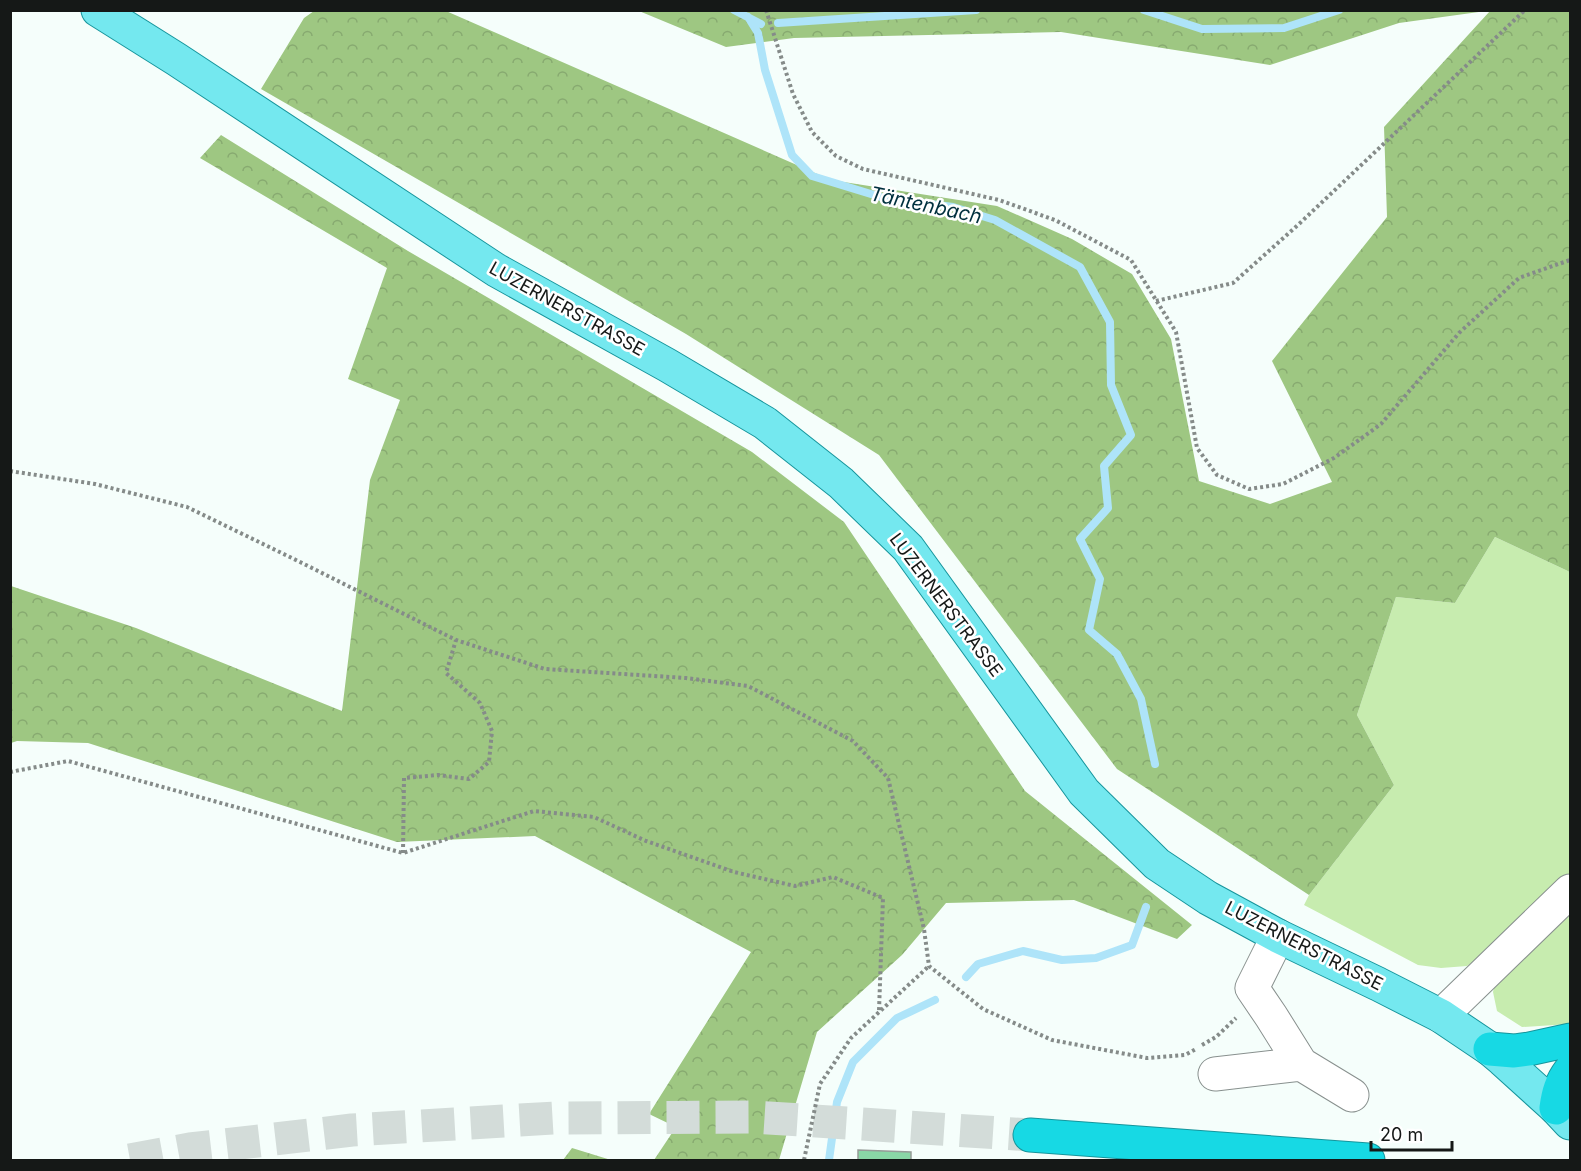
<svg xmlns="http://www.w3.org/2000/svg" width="1581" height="1171" font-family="Inter,sans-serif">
	<defs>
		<pattern id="forest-crowns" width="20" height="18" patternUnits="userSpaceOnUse" patternTransform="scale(1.5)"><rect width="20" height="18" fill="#9ec782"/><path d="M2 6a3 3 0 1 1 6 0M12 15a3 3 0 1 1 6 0" fill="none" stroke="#87aa70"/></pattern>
	</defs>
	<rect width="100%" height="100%" fill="#f5fefb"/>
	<path fill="#c7ecaf" d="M1495 537 1570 572V875L1497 945 1467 966 1441 968 1418 965 1304 905 1309 895 1394 785 1357 715 1396 597 1455 603Z
		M1570 902V1024L1522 1027 1497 1011 1493 992 1496 979Z"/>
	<path fill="url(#forest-crowns)" d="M314 11H446L831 180 997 206 1072 239 1132 274 1171 339 1199 481 1270 504 1332 482 1272 361 1387 217 1384 127 1490 11H1570V572L1495 537 1455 603 1396 597 1357 715 1394 785 1309 895 1117 769 879 455 686 334 261 89 304 18Z
		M639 11H1486L1399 23 1270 65 1061 32 794 38 726 47Z
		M221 135 408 251 752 452 844 522 1025 791 1192 925 1177 939 1074 900 946 903 902 955 817 1032 779 1160H654L676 1127 649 1114 751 952 535 836 397 842 88 743 17 741 11 743V586L136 628 342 711 370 480 400 400 348 379 387 268 200 158Z
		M572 1148 611 1160H563Z"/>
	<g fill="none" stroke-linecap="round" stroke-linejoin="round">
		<path stroke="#aee4f9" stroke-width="8" d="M734 10 761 24
			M1144 10 1202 29 1284 28 1339 10
			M748 17 758 33 765 70 792 155 812 176 884 198 953 207 995 220 1080 267 1110 322 1111 385 1131 435 1104 466 1108 508 1080 539 1100 579 1089 630 1117 654 1141 699 1155 764
			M778 23 976 10
			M966 977 978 964 1023 951 1062 960 1096 958 1132 945 1146 907
			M829 1160 837 1102 853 1062 897 1018 935 1000"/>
	</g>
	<path fill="#89d7a6" stroke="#969c98" stroke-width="1.5" d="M858 1150 911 1152V1160H858Z"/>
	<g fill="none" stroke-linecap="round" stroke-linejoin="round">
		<path stroke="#d3dcd9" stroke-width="33" stroke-dasharray="33 16" stroke-linecap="butt" d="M130 1160 190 1149 352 1130 555 1118 754 1117 1030 1135"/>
		<g stroke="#88908e" stroke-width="35">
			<path id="minor" d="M1278 936 1252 988 1271 1016 1301 1064 1352 1095
				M1441 1016 1570 891
				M1215 1074 1301 1064"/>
		</g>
		<g stroke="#16959c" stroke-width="35">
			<path id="major" d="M98 10 176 59 496 270 667 365 765 423 841 483 908 548 1084 792 1157 864 1208 898 1278 936 1378 984 1441 1016 1490 1049 1503 1060 1556 1108 1570 1123"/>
		</g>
		<g stroke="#16959c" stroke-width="35">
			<path id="highway" d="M1490 1049 1514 1051 1529 1049 1570 1040
				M1556 1108C1558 1093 1561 1083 1570 1071
				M1030 1135 1368 1160"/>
		</g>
		<path stroke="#858b89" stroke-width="4" stroke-dasharray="3 3" stroke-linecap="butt" d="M766 10 793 94 812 132 836 156 863 169 999 200 1055 220 1131 260 1176 332 1197 448 1217 475 1249 489 1283 484 1334 458 1381 424 1459 333 1519 278 1570 260
			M1156 301 1233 283 1299 224 1525 10
			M10 471 95 484 187 507 298 561 456 640 545 669 686 678 748 686 853 741 888 778 924 929 929 966 983 1009 1052 1040 1147 1058 1185 1055 1196 1049
			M10 772 68 761 403 853 534 811 594 817 646 841 734 872 795 886 833 877 883 898 879 1011
			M403 853 404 778 438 775 469 779 489 762 492 731 480 703 446 673 456 640
			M1202 1045 1216 1037 1236 1018
			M804 1160 820 1084 851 1038 929 966"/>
		<use href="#minor" stroke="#fff" stroke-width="33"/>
		<use href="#major" stroke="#74e8ef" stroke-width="33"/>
		<use href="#highway" stroke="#17d9e4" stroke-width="33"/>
	</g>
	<g text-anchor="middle" stroke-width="5" stroke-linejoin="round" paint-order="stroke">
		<g font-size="18" fill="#151817" stroke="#fff">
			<text transform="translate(567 309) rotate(29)" y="6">LUZERNERSTRASSE</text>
			<text transform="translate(946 605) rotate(53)" y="6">LUZERNERSTRASSE</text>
			<text transform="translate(1304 946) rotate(27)" y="6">LUZERNERSTRASSE</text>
		</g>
		<g font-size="20" font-style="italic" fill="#00303e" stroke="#fff">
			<text transform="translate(926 205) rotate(12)" y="7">Täntenbach</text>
		</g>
	</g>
	<rect width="1581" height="1171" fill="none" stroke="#151817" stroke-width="24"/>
	<path d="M1371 1141v9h81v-9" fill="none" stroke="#151817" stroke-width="3"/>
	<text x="1380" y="1141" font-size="18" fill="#151817" stroke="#ffffff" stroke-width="4.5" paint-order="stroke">20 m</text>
</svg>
